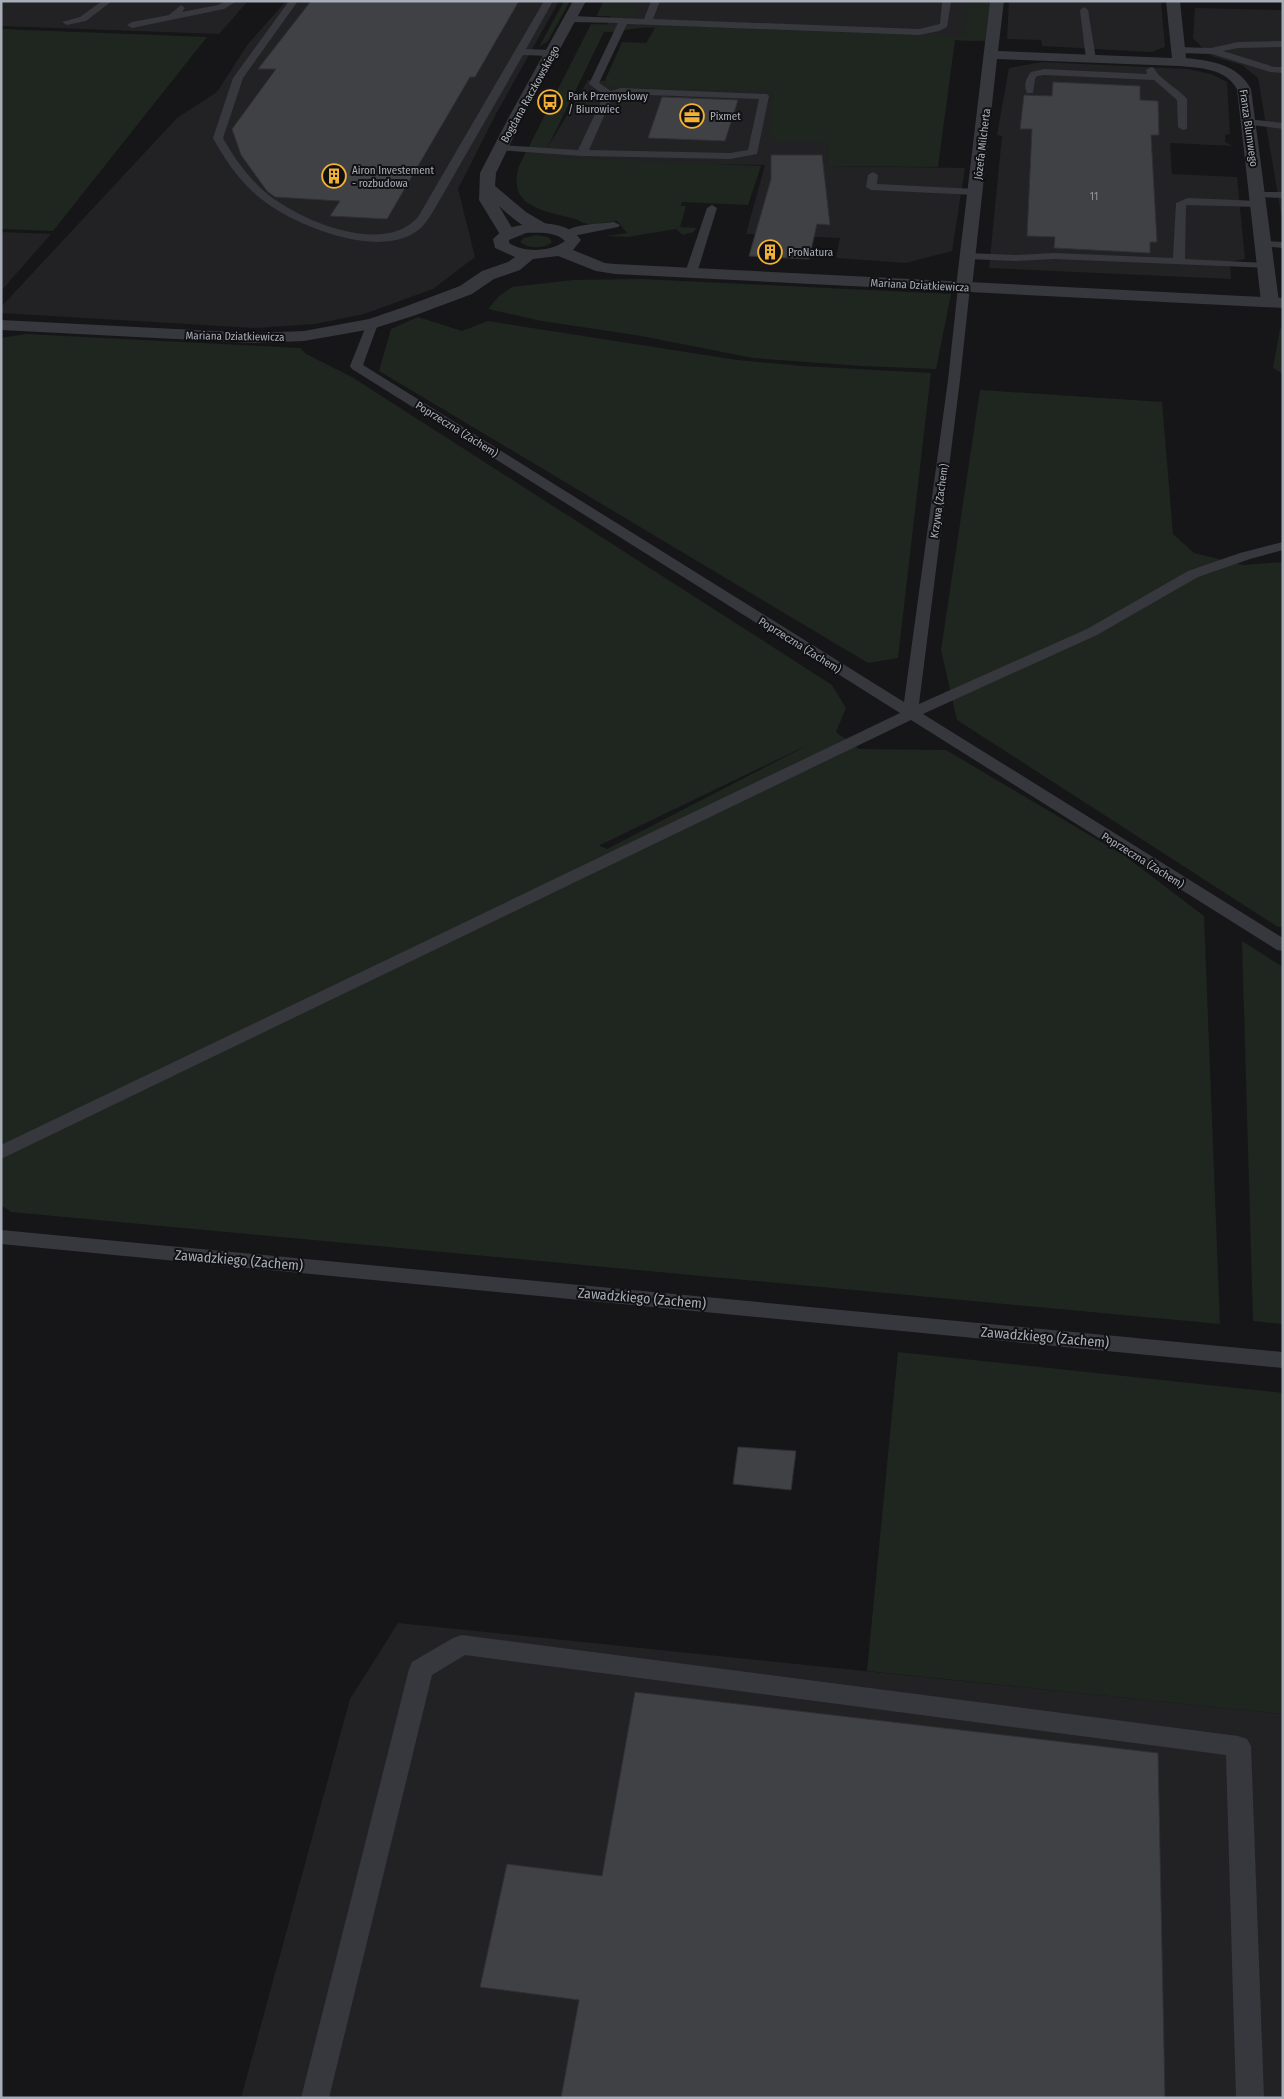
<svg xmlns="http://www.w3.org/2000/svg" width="1284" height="2099" font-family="'Fira Sans Condensed',sans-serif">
	<rect width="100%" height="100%" fill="#161618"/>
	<path fill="#222225" d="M1 1H248L219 34 1 26Z
		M286 1H559L496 114 458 189 475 257 433 289 364 314 315 324 256 328 1 313V307L177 118 217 92 248 44Z
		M619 1H981L976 41 639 27 617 32H603Z
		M1009 1H1161L1165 47 1152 52 1042 46 1041 40 1007 39Z
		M1195 8 1283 10V225L1258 78 1242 65 1211 56 1193 38Z
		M1042 62 1188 69 1211 74 1227 82 1230 134 1225 135V142L1234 146 1170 143 1172 174 1237 177 1245 259 1230 262 1231 279 989 268 1002 136 997 135 1009 68Z
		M588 80 788 90 827 142 828 166 965 168 952 251 906 263 836 258 840 238 746 234 765 165 539 162Z
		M1 232 51 234 1 291Z
		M398 1623 1283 1714V2098H241L350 1699Z"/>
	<path fill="#1e261f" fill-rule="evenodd" d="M564 1H570L548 41 539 47Z
		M603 1H631L630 5H638L634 15 629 17 597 16Z
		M968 1H990L985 41 955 40 938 167 828 166 827 142H769L773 92 612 87 603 85 622 42 646 43 655 28C637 26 621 32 604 32L543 157 761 166 748 205 682 202 681 206H686L680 227 697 228 693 232 683 235 676 229 628 237 606 236 627 233 617 221C608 222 598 224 589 224 584 224 579 220 575 219 546 211 506 208 519 166L591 24 964 36Z
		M1 29 207 37 53 231 1 229Z
		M536 235 548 237 552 242C544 249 529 249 520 242L524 238Z
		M642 279 951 294 936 369 862 366 753 358 641 336 542 321 488 309 498 297 512 287 573 280Z
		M418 317 462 331 488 321 737 360 802 366 931 373 898 658 868 663 379 371 391 329Z
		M1283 327V374L1273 368 1280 329Z
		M26 334 300 348 306 354 352 377 832 685 846 708 836 732 859 749 946 750 1125 856 1204 916 1220 1324 11 1212 1 1205V338ZM810 744 607 849 600 846V845Z
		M980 390 1162 402 1173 534 1194 553 1243 565 1283 562V927H1278L957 720 941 650Z
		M1242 941 1283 967V1324L1253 1321Z
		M898 1352 1283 1393V1714L867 1671Z"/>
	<path fill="#404145" stroke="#303034" d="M311 1H519L475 77H470L387 219 330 216 340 201 275 197 267 191 241 155 232 129 276 69H258Z
		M1053 82 1140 86V100L1158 101 1159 135H1151L1157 242H1150V253L1054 248 1055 237 1027 236 1032 129H1020L1024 95 1052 96Z
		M662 97 738 100 725 141 648 138Z
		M771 155H822L830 225 817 224 809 259 749 256 771 179Z
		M738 1447 796 1451 791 1490 733 1484Z
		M635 1692 1158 1753 1165 2098H561L579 2000 480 1987 507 1864 602 1876Z"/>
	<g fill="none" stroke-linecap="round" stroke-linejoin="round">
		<path fill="#37383d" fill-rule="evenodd" d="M102 1H112L86 21 67 25 62 22 80 17Z
			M226 1H237L224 9 132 28 127 25 132 22 169 15 181 5 185 8 182 12 218 5Z
			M289 1H298L243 78 223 138C234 158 248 177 265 192 298 220 384 257 418 217L544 1H553L526 49 551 50 556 53 551 56 523 55 434 210C429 218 423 228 414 233 374 258 293 225 260 198 240 182 225 160 213 138L233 78Z
			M651 1H660L653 19 919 29 940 24 942 3 941 1 951 2 947 27 939 31 919 35 627 24 599 83 611 91 621 88 767 94 769 96 757 154 730 159 582 156 496 150 495 148 500 145 578 150 604 95 589 84 618 23 571 22 566 19 571 16 644 19ZM621 94 759 99 748 150 730 153 589 150 613 96Z
			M1084 7 1088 10 1096 59 1091 62 1086 59 1080 10Z
			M1283 41V47L1238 48 1223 51 1274 67H1283V73L1270 72 1212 54 1178 53 1173 50 1178 47 1211 48 1238 42Z
			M1151 67 1154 68C1158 78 1179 89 1187 99V129L1183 130 1178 127 1177 100 1154 80 1044 75 1037 76 1035 79 1033 93H1027C1023 85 1026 78 1031 72L1044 69 1147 74 1146 70Z
			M1248 119 1283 123V129L1244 124 1243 122Z
			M873 172 878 175 877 184 976 189 981 192 976 195 871 190 866 187 868 175Z
			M1258 192H1283V198L1254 197 1253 195Z
			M1188 198 1259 201 1264 204 1259 207 1186 205 1185 259 1266 263 1270 264 1272 266 1270 268 1054 259 1015 261 968 259 962 256 968 253 1015 255 1054 253 1173 258 1176 203Z
			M712 205 717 208 697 273 695 275H687L685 273 707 208Z
			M614 222 620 225 618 227 568 237 562 234C574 223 599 224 614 222Z
			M1264 241 1283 242V248L1260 246 1258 244 1260 242Z
			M964 284 970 287 960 380 919 704 1087 629 1188 571 1240 553 1283 542V550L1250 559 1198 577 1097 635 923 714 1283 938V951L1277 950 911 720 1 1159V1145L900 713 352 369 350 366 368 321H376L378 324 363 365 904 702 948 380 958 287Z
			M1 1230 1283 1352V1368L1 1244Z
			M462 1635 1238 1736 1247 1739 1251 1746 1264 2098H1236L1226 1755 465 1655 432 1675 329 2098H301L409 1669 412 1662 453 1638Z"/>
		<path fill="#37383d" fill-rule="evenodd" d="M573 1H586L524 115 496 173 495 186 526 212 548 225 550 228 548 231C531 236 511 217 499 206L515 233 513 236H501L479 200 480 173 510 115Z
			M990 1H1004L998 51 1172 58 1166 1H1180L1186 58C1212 61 1237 64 1251 89L1279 302 1276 306 1270 307 1264 306 1261 302 1237 89C1225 68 1200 68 1179 66L997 59 972 287 970 291H958L956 287Z"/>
		<path fill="#37383d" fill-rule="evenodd" d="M531 223C549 223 570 224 581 240L573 250 605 263 615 264 1283 298V308L615 274 596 271 558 256 533 259 520 270 494 279 472 294 416 315 372 329 304 341 253 343 1 330V320L253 333 304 331 369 319 404 307 460 286 482 271 508 262 515 257 495 248 493 239 504 229ZM526 233C538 233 555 231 565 241 550 252 525 253 509 243V240Z"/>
	</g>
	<defs>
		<g id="bus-ring" transform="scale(1.25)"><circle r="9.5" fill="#111113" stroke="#f2b134" stroke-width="1.5"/><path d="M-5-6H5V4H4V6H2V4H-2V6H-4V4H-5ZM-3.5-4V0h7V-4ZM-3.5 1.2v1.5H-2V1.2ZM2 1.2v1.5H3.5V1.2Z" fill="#f2b134"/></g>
		<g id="office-ring" transform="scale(1.25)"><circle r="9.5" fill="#111113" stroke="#f2b134" stroke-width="1.5"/><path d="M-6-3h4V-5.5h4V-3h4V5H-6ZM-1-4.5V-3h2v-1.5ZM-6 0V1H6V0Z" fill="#f2b134"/></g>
		<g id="building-ring" transform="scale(1.25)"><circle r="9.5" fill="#111113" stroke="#f2b134" stroke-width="1.5"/><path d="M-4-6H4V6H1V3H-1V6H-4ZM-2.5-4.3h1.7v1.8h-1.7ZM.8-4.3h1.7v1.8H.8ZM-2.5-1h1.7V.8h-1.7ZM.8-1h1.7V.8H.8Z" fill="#f2b134"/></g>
	</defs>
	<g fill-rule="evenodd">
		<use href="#bus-ring" x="550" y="102"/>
		<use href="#office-ring" x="692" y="116"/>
		<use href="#building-ring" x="334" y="176"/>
		<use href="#building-ring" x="770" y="252"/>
	</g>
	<g text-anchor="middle" stroke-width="4" stroke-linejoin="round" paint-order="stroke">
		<g font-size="11" fill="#a8adb8" stroke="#111113">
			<text transform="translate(530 94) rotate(-61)" y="4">Bogdana Raczkowskiego</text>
			<text transform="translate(1249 128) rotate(82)" y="4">Franza Blumwego</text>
			<text transform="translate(982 144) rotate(-83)" y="4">Józefa Milcherta</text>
			<text transform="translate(920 285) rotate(3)" y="4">Mariana Dziatkiewicza</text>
			<text transform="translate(235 336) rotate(1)" y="4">Mariana Dziatkiewicza</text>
			<text transform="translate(457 429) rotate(32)" y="4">Poprzeczna (Zachem)</text>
			<text transform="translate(939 501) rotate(-82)" y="4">Krzywa (Zachem)</text>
			<text transform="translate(800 645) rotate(32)" y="4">Poprzeczna (Zachem)</text>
			<text transform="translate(1143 860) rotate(32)" y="4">Poprzeczna (Zachem)</text>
		</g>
		<g font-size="11" fill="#a8adb8" stroke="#111113" text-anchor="start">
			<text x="568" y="100">Park Przemysłowy<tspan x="568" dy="13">/ Biurowiec</tspan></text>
			<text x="710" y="120">Pixmet</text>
			<text x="352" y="174">Airon Investement<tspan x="352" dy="13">- rozbudowa</tspan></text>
			<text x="788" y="256">ProNatura</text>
		</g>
		<g font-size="11" fill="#8e929b">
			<text x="1094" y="200">11</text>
		</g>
		<g font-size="14" fill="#a8adb8" stroke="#111113">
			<text transform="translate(239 1260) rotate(5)" y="5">Zawadzkiego (Zachem)</text>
			<text transform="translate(642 1298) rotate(5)" y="5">Zawadzkiego (Zachem)</text>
			<text transform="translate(1045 1337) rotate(5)" y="5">Zawadzkiego (Zachem)</text>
		</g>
	</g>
	<rect width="1284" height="2099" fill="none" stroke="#a8adb8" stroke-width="5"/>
</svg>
